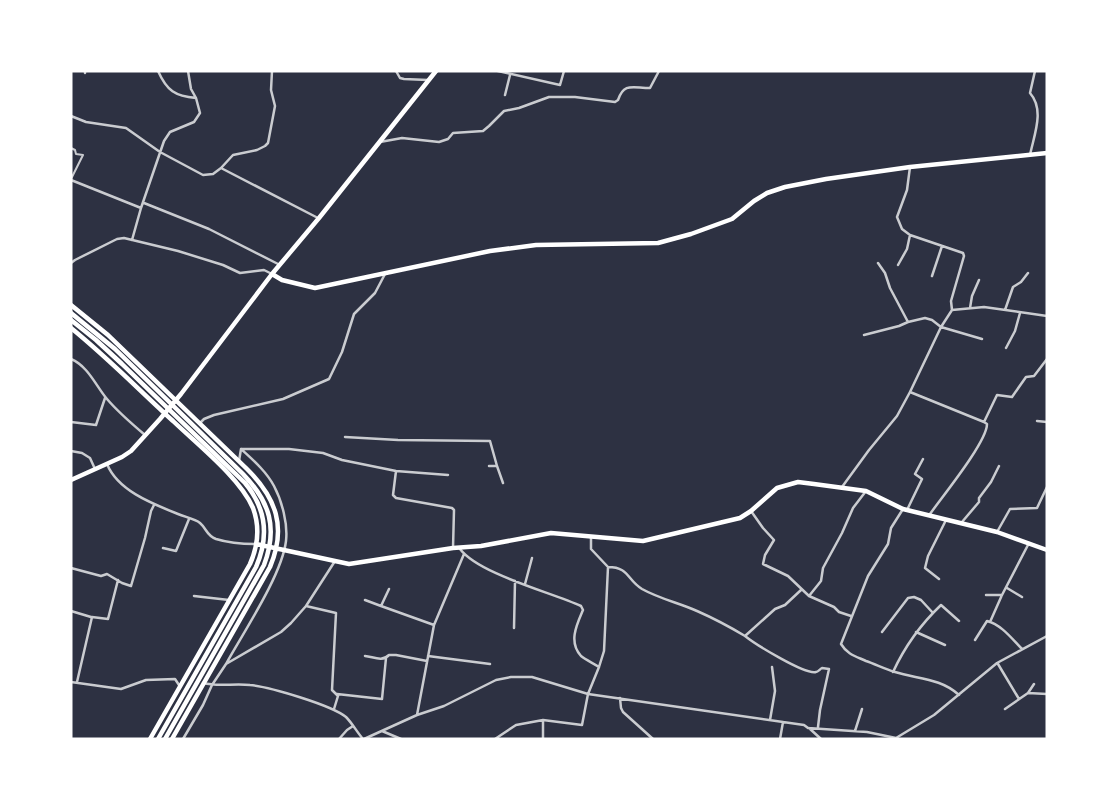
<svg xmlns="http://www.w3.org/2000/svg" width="1118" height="810" font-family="'Source Sans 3',sans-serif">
	<rect width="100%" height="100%" fill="#2d3142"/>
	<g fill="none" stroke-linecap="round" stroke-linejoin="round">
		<path stroke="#caccd0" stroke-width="2" d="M71 148 75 150 76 154 83 155 71 179"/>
		<path stroke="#caccd0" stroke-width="2.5" d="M158 71C167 91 175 96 196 98
			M396 71 400 78 404 79 428 80
			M498 71 560 85 564 71
			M85 73V71
			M505 95 510 75
			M71 116 86 122 126 128 160 152 203 175 213 174 221 168 233 155 257 150 265 146 268 143 275 106 271 90 272 71
			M380 142 402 138 439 142 448 139 453 133 483 131 489 126 504 111 519 108 549 97H575L615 102 618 100C624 82 633 88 650 88L659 71
			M1030 155C1034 135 1045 110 1030 93L1035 71
			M221 168 318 218
			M71 180 141 208
			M144 203 209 229 280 265
			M132 240 141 208 164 141 170 132 194 122 200 113 196 98 191 89 188 71
			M71 263 75 260 117 239 124 238 178 251 223 265 240 273 264 270 272 274
			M878 263 885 273 890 288 908 322 925 318 932 320 941 327 982 339
			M898 265 907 249 910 235
			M932 276 942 246
			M970 308 972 296 979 280
			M952 310 984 307 1047 316
			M1005 310 1013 287 1021 282 1028 273
			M864 335 899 326 908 322
			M1006 348 1015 331 1020 313
			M71 359C88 366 96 386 107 399 118 412 132 424 145 435
			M910 392 984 422
			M1037 421 1047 422
			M71 422 96 425 105 398
			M984 422 997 395 1012 397 1026 377 1034 376 1047 359
			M200 423 204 419 214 415 283 399 329 379 342 352 354 314 375 293 385 274
			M345 437 398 440 490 441 497 466
			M71 451 82 453 90 458 95 469
			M239 461 241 449H289L323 453 342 460 396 471 448 475
			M107 464C118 491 153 504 178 514 185 517 195 519 200 523 207 529 206 535 216 539 229 543 242 544 255 544
			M489 466H497L503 483
			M396 471 393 495 396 498 452 508 454 510 453 548
			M842 487 869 450 897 416 910 392 941 327 952 310 951 301 964 256 963 253 910 235 902 229 897 217 907 190 910 167
			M903 509 891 528 888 544 868 576 841 644C847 654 855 656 866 661 875 664 885 669 895 672 917 679 941 678 959 695
			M907 510 922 479 915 474 923 459
			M751 511 763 528 774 540 765 555 763 564 788 576 809 596 834 607 839 612 851 616
			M930 514C942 497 987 442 987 424L984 422
			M962 522 979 502V498L991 482 999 466
			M997 532 1010 509 1037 508 1047 487
			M591 537V549L608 567C629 567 627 580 642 589 660 599 679 603 697 611 713 618 730 627 745 636L775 609 785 605 801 590
			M163 548 176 551 189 519
			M460 549C479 574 550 592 581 606L583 610C577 624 568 642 581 656 586 660 593 663 599 667
			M71 568 101 576 107 574 122 583 131 586 145 538 151 511 154 505
			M939 579 925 568 928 556 946 520
			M525 584 532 558
			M1007 588 1022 597
			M389 589 381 606 434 625
			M986 595H1002
			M194 596 229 600
			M809 596 821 581 823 568 842 533 853 508 866 491
			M365 600 381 606
			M306 606 336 613 332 690 338 696 334 709
			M71 611 91 617
			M990 622 1002 595 1029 543
			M514 628 515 581
			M882 632 908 598 914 597 921 600 933 613
			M916 632 945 645
			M745 636C755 644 805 675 816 672 818 672 820 669 822 668L829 669 820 710 818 727
			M975 640 987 621C1002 625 1012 639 1022 649
			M365 656C374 657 382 662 389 655H396L427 661
			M428 656 490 664
			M226 664C243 633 282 575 286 541 288 524 282 501 274 486 266 471 253 460 241 449
			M998 664 1019 699
			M893 672C905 646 920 625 941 605L959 621
			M71 682 121 689 146 680 175 679 179 685
			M77 682 92 617 108 619 118 580
			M203 683C219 687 234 683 250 685 270 687 331 705 346 717 352 723 357 732 363 739
			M1028 693 1047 694
			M337 694 382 699 386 658
			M620 698 621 708 623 712 653 739
			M1005 709 1028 693 1034 684
			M417 715 434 625 464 554
			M770 720 775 691 772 667
			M809 728 821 739
			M382 731 401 739
			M855 731 862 709
			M183 739 203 705 212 685 226 664 281 632 291 623 306 606 335 561
			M339 739 347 730 353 726
			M364 739 417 715 444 706 496 680 511 677H532L588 694 599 667 604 651 608 567
			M495 739 516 725 543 720 582 725 588 694 804 725 808 728 867 732 896 738 934 715 997 663 1047 636
			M543 739V720
			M780 739 783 722"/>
		<path stroke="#fff" stroke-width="4.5" d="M272 274 282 280 315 288 490 251 536 245 658 243 691 234 732 219 754 201 767 193 785 187 826 179 910 167 1047 153
			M71 305 108 335 247 469C276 498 287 527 270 567L172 739
			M71 328C107 357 139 390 173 421 197 444 240 478 253 508 260 527 258 546 250 564L150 739
			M71 480 122 457 131 451 160 419 181 394 272 274 319 218 436 71
			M256 544 349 564 453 548 481 546 551 533 643 541 740 518 751 511 777 488 798 482 814 484 866 491 903 509 997 532 1047 550"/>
		<path stroke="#fff" stroke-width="4.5" d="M71 313 115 349 243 474C270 502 278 528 264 565L165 739
			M71 320 96 340 122 364 245 483C266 508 269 537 256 567L158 739"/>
	</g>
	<rect width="1118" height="810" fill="none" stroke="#ffffff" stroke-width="145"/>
</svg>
